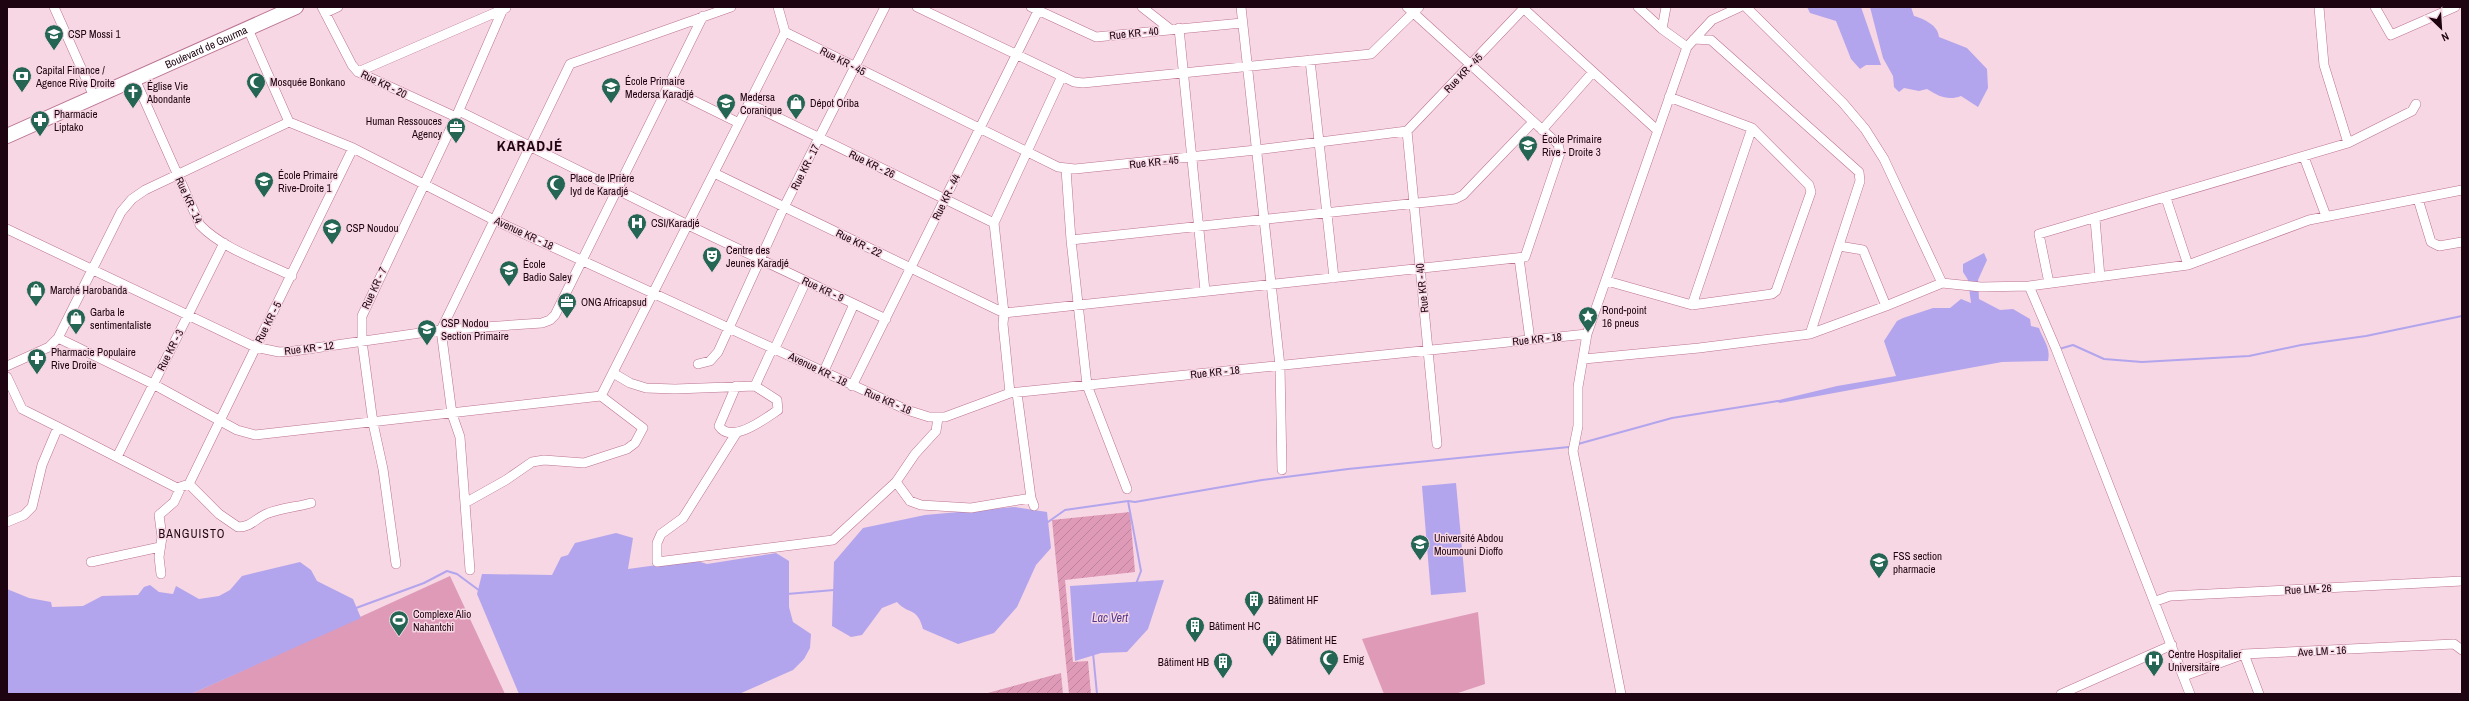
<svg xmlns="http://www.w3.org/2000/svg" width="2469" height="701" font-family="'Archivo Narrow',sans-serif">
	<defs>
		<pattern id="garden-furrows" width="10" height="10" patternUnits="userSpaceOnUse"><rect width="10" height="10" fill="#de9ab7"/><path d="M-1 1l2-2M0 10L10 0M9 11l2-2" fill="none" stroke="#be839c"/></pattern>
	</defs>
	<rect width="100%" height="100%" fill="#f7d7e3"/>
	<path fill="#de9ab7" d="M450 576 505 694H191Z
		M1478 612 1485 684 1455 694H1384L1362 639Z"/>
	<path fill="url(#garden-furrows)" d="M1130 512 1135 572 1065 580 1073 662 1088 661 1091 694H1069L1052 520Z
		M1061 673 1063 694H984Z"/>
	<path fill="#b3a5ed" d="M1807 7H1861L1881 65H1866L1860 69 1851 59 1836 21 1810 13Z
		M1870 7H1911L1914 16C1924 19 1938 25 1939 37L1967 48 1987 69 1988 88 1978 107 1961 96C1948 101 1938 96 1927 89L1919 91 1904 88 1899 92 1894 87 1893 76 1883 58Z
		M1984 253 1987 260 1978 280 1979 299 2000 310 2013 309 2030 319 2031 326 2039 328C2043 340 2051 347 2048 361L2002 362 1780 403 1775 401 1837 386 1896 376 1884 341 1897 321 1903 318 1933 308H1950L1961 299 1971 303 1968 280 1963 272V264Z
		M1456 483 1466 592 1431 595 1422 486Z
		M1014 507 1047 512 1051 548 1036 565 1017 607 994 633 958 644 923 629C917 606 908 615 897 602L882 608 862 635 851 637 832 626 834 562 863 528 925 515Z
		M616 533 633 538 628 569 694 560 707 564 776 553 789 561V607L793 622 811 634 810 648 804 659 793 670 739 694H519L477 594 482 574 552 575 561 557 568 555 575 543Z
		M300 562 311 570 317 581 353 599 361 618 191 694H7V589L29 598 51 602 52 607 83 606 102 596 138 595 144 587 150 585 159 592 173 594 176 586 199 599 219 596 230 590 242 576Z
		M1164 580 1148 629 1127 652 1101 653 1075 661 1070 586Z"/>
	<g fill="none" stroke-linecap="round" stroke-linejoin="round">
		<path stroke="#b3a5ed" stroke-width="2" d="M2059 349 2073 345 2104 359 2142 362 2249 356 2301 345 2366 336 2462 316
			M1578 444 1672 418 1778 401
			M1128 501 1141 571 1136 584
			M1048 522 1065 510 1128 501 1135 502 1262 480 1348 469 1569 447
			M787 594 834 590
			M356 608 424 583 447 571 457 574 480 591
			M1093 653 1097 694"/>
		<g stroke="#bb7292" stroke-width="10">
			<path id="minor" d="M54 7 91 90
				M322 7 352 65 358 72 456 117
				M778 7 785 32 1058 167 1075 169 1256 150 1407 131 1525 7
				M917 7 1074 82 1083 83 1371 54 1419 7
				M1031 7 1096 37 1242 23
				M1142 7 1170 29
				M1241 7 1280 366 1282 470
				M1522 7 1657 130
				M1638 7 1662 29 1687 47
				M1746 7 1843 103 1865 129 1884 159 1942 283
				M2319 7 2324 65 2348 143
				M2375 7 2391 35 2455 7
				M325 13 338 7
				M1179 28 1205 291
				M248 29 289 122 353 148 494 220 907 410 929 417H945L1010 393 1587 334
				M1662 29 1666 7
				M1694 39 1711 40 1859 172 1860 181 1810 334
				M1310 60 1334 278
				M358 72 506 8
				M135 79 200 225C223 249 262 261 292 276
				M668 88 739 123
				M750 104 994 223
				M459 111 688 225 886 319
				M1542 130 1593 72
				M1407 131 1437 444
				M2304 157 2326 216
				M1066 169 1071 240 1087 385 1127 489
				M714 173 1004 313 1525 257 1560 153 1558 144 1407 7
				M2166 198 2188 265
				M2418 199 2431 242 2439 246 2462 242
				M2095 219 2100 277
				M7 229 255 347 279 352 294 351 441 330 542 323 550 320 555 315 703 16
				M1071 240 1455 199 1463 195 1533 122
				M1839 246 1863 250 1886 306
				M1519 258 1530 340
				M1607 281 1692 305 1772 294 1776 291 1811 192 1809 185 1752 128 1669 97
				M2049 283 2039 234 2348 143 2412 111 2416 104
				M2029 286 2056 349 2190 694
				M1692 305 1752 128
				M58 338 153 384 237 430 255 435 601 396 643 428 635 443 627 449 584 463 544 460 532 462 506 480 465 503
				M775 348 806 281
				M1584 359 1699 348 1810 334 1886 306 1942 283 1981 287 2029 286 2188 265 2309 220 2462 190
				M698 364 710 361 718 352 784 207 885 7
				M7 366 49 347 58 338 121 212 132 199 145 190 289 122
				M824 371 854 304
				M613 373 630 383 646 388 675 389 755 386 773 347
				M7 377 22 409 58 427 42 465 32 507 24 515 7 522
				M736 386 719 426C731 445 766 418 778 410L777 400 755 386
				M852 386 1040 7
				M1010 393 1003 324 1004 313 994 223 1062 76
				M1017 393 1031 498 1034 506
				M601 396 785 32
				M58 427 177 488 189 484 353 148
				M737 432 683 518 661 534 657 543V562L833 540 896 482 915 454 936 431 938 418
				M117 457 224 243
				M896 482 910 501 921 505 971 508 1031 498
				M189 484 219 514 238 527C251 527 255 519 266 514 280 508 297 507 311 503
				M91 562 160 547
				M396 564 383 469 373 423 362 341V316L456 117 503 9
				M470 570 460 437 452 414 441 330 570 64 731 7
				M161 574 159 557 162 537 159 515 174 502 180 489
				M2156 601 2170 596 2462 581
				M2244 654 2259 694
				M2184 676 2244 654 2454 644 2462 650
				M1621 694 1573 451 1578 426V387L1587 334 1687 47 1712 20 1740 7
				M2061 694 2172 645"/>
		</g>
		<g stroke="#bb7292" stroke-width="16">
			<g id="highway">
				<path id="s1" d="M7 136 296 7"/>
			</g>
		</g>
		<use href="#minor" stroke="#fff" stroke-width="9"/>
		<use href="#highway" stroke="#fff" stroke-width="14"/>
	</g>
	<defs>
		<g id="school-pin" transform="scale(1)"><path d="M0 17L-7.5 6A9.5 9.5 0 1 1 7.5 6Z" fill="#246553" stroke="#f7d7e3"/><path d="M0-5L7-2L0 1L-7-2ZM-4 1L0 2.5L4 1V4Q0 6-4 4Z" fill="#fff"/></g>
		<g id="bank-pin" transform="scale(1)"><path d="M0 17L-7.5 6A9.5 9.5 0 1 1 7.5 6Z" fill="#246553" stroke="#f7d7e3"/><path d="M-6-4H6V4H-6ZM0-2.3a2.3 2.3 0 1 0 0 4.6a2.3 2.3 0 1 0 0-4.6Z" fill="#fff"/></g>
		<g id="mosque-pin" transform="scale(1)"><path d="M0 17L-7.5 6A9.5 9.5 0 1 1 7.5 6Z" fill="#246553" stroke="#f7d7e3"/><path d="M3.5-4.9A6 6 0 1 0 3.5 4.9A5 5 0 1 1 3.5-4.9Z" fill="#fff"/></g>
		<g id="church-pin" transform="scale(1)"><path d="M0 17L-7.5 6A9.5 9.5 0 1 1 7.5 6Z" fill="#246553" stroke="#f7d7e3"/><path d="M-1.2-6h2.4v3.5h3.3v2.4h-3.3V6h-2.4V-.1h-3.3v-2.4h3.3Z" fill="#fff"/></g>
		<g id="shop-pin" transform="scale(1)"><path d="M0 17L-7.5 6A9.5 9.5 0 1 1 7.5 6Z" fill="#246553" stroke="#f7d7e3"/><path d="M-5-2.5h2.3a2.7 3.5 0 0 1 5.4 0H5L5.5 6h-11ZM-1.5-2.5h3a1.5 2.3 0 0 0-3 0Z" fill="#fff"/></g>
		<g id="pharmacy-pin" transform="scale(1)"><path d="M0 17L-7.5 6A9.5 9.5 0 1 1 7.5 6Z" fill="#246553" stroke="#f7d7e3"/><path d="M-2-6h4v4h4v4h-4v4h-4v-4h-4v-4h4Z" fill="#fff"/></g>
		<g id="office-pin" transform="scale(1)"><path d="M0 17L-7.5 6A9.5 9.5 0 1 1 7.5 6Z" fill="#246553" stroke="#f7d7e3"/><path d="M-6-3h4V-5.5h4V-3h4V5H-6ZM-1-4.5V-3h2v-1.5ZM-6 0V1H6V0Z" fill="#fff"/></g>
		<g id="hospital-pin" transform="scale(1)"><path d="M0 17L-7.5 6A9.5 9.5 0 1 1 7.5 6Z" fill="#246553" stroke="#f7d7e3"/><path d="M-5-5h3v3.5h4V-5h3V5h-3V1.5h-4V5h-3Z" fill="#fff"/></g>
		<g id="theatre-pin" transform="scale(1)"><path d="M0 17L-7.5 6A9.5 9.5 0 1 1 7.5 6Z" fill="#246553" stroke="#f7d7e3"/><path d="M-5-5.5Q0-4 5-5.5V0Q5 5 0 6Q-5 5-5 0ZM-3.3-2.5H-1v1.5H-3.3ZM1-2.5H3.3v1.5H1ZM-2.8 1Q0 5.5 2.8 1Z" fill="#fff"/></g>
		<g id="sight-pin" transform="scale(1)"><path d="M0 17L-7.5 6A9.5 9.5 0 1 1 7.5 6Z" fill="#246553" stroke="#f7d7e3"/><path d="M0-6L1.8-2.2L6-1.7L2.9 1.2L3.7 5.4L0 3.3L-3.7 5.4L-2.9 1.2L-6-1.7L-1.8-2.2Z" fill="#fff"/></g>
		<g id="university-pin" transform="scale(1)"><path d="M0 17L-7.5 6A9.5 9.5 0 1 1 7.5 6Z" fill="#246553" stroke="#f7d7e3"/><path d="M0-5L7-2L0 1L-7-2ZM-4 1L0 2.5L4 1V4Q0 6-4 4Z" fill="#fff"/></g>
		<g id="building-pin" transform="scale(1)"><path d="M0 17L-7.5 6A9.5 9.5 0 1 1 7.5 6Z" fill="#246553" stroke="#f7d7e3"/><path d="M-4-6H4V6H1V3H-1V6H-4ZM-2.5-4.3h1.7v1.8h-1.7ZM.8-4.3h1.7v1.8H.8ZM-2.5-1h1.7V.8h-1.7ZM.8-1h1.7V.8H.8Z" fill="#fff"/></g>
		<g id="stadium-pin" transform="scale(1)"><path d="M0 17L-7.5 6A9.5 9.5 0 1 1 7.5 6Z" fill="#246553" stroke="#f7d7e3"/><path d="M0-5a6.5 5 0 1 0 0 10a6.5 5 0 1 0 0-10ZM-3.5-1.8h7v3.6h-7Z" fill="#fff"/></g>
	</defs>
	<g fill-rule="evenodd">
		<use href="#school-pin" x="54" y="34"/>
		<use href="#bank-pin" x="22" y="76"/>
		<use href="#mosque-pin" x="256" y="82"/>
		<use href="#school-pin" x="611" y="87"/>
		<use href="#church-pin" x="133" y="92"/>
		<use href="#school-pin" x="726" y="103"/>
		<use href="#shop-pin" x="796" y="103"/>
		<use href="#pharmacy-pin" x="40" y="120"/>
		<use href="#office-pin" x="456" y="127"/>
		<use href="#school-pin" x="1528" y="145"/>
		<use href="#school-pin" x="264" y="181"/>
		<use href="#mosque-pin" x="556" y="184"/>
		<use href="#hospital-pin" x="637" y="223"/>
		<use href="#school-pin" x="332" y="228"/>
		<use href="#theatre-pin" x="712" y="256"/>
		<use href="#school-pin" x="509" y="270"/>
		<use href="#shop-pin" x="36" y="290"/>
		<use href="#office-pin" x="567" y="302"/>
		<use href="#sight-pin" x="1588" y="316"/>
		<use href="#shop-pin" x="76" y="318"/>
		<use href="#school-pin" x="427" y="329"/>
		<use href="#pharmacy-pin" x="37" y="358"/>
		<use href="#university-pin" x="1420" y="544"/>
		<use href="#university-pin" x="1879" y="562"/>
		<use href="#building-pin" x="1254" y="600"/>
		<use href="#stadium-pin" x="399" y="620"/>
		<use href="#building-pin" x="1195" y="626"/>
		<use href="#building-pin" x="1272" y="640"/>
		<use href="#mosque-pin" x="1329" y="659"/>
		<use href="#hospital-pin" x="2154" y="660"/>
		<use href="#building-pin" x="1223" y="662"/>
	</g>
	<g text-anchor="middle" stroke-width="3" stroke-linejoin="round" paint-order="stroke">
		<g font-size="11" fill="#1e0411" stroke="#f7d7e3">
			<text transform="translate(1134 33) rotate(-6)" y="4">Rue KR - 40</text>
			<text dy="4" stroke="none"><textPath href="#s1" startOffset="218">Boulevard de Gourma</textPath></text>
			<text transform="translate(843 61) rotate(27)" y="4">Rue KR - 45</text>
			<text transform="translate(1463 73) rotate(-46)" y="4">Rue KR - 45</text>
			<text transform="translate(384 84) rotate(26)" y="4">Rue KR - 20</text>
			<text transform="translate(1154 162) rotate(-6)" y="4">Rue KR - 45</text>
			<text transform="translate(872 164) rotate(26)" y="4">Rue KR - 26</text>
			<text transform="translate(805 167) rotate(-63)" y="4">Rue KR - 17</text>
			<text transform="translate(946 197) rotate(-64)" y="4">Rue KR - 44</text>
			<text transform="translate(189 200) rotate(65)" y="4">Rue KR - 14</text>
			<text transform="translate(524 233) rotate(25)" y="4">Avenue KR - 18</text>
			<text transform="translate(859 243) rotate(26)" y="4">Rue KR - 22</text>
			<text transform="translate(374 288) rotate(-65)" y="4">Rue KR - 7</text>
			<text transform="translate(1422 288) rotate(-96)" y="4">Rue KR - 40</text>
			<text transform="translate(823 289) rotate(25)" y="4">Rue KR - 9</text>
			<text transform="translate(268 322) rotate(-63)" y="4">Rue KR - 5</text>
			<text transform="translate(1537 339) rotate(-6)" y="4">Rue KR - 18</text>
			<text transform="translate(309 348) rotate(-7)" y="4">Rue KR - 12</text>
			<text transform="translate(170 350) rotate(-63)" y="4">Rue KR - 3</text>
			<text transform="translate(818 369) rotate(26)" y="4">Avenue KR - 18</text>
			<text transform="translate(1215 372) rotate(-6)" y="4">Rue KR - 18</text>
			<text transform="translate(888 401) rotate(23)" y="4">Rue KR - 18</text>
			<text transform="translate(2308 589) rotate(-3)" y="4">Rue LM- 26</text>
			<text transform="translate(2322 651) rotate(-3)" y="4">Ave LM - 16</text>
		</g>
		<g font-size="11" fill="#1e0411" stroke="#f7d7e3" text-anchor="start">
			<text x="68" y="38">CSP Mossi 1</text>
			<text x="36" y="74">Capital Finance /<tspan x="36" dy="13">Agence Rive Droite</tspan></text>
			<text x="625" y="85">École Primaire<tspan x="625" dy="13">Medersa Karadjé</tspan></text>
			<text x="270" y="86">Mosquée Bonkano</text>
			<text x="147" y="90">Église Vie<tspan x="147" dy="13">Abondante</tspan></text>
			<text x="740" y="101">Medersa<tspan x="740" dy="13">Coranique</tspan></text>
			<text x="810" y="107">Dépot Oriba</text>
			<text x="54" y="118">Pharmacie<tspan x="54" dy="13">Liptako</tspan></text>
			<text x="442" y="125" text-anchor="end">Human Ressouces<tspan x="442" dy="13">Agency</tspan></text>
			<text x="1542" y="143">École Primaire<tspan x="1542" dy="13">Rive - Droite 3</tspan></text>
			<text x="278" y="179">École Primaire<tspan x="278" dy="13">Rive-Droite 1</tspan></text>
			<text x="570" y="182">Place de lPrière<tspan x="570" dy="13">Iyd de Karadjé</tspan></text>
			<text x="651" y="227">CSI/Karadjé</text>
			<text x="346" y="232">CSP Noudou</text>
			<text x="726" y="254">Centre des<tspan x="726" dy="13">Jeunes Karadjé</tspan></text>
			<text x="523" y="268">École<tspan x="523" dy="13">Badio Saley</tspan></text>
			<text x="50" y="294">Marché Harobanda</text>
			<text x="581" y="306">ONG Africapsud</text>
			<text x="1602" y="314">Rond-point<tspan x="1602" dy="13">16 pneus</tspan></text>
			<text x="90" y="316">Garba le<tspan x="90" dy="13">sentimentaliste</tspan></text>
			<text x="441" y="327">CSP Nodou<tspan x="441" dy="13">Section Primaire</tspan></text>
			<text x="51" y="356">Pharmacie Populaire<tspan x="51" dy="13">Rive Droite</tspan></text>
			<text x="1434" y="542">Université Abdou<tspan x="1434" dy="13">Moumouni Dioffo</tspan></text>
			<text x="1893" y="560">FSS section<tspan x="1893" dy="13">pharmacie</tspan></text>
			<text x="1268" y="604">Bâtiment HF</text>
			<text x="413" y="618">Complexe Alio<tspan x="413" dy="13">Nahantchi</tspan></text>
			<text x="1209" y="630">Bâtiment HC</text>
			<text x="1286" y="644">Bâtiment HE</text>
			<text x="2168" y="658">Centre Hospitalier<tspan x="2168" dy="13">Universitaire</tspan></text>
			<text x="1343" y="663">Emig</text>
			<text x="1209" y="666" text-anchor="end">Bâtiment HB</text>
		</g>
		<g font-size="12" letter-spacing="1" fill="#1e0411" stroke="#f7d7e3">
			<text x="192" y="538">BANGUISTO</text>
		</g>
		<g font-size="12" font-style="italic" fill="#513a8e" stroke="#f7d7e3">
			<text x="1110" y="622">Lac Vert</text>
		</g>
		<g font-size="15" font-weight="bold" letter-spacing="1" fill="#1e0411" stroke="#f7d7e3">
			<text x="530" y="151">KARADJÉ</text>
		</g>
	</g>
	<rect width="2469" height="701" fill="none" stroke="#1e0411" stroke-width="16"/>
	<g transform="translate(2441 28) rotate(155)" stroke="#f7d7e3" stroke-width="3" paint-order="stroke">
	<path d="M0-3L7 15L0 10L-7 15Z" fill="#1e0411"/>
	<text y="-6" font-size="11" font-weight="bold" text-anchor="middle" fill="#1e0411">N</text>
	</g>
</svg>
